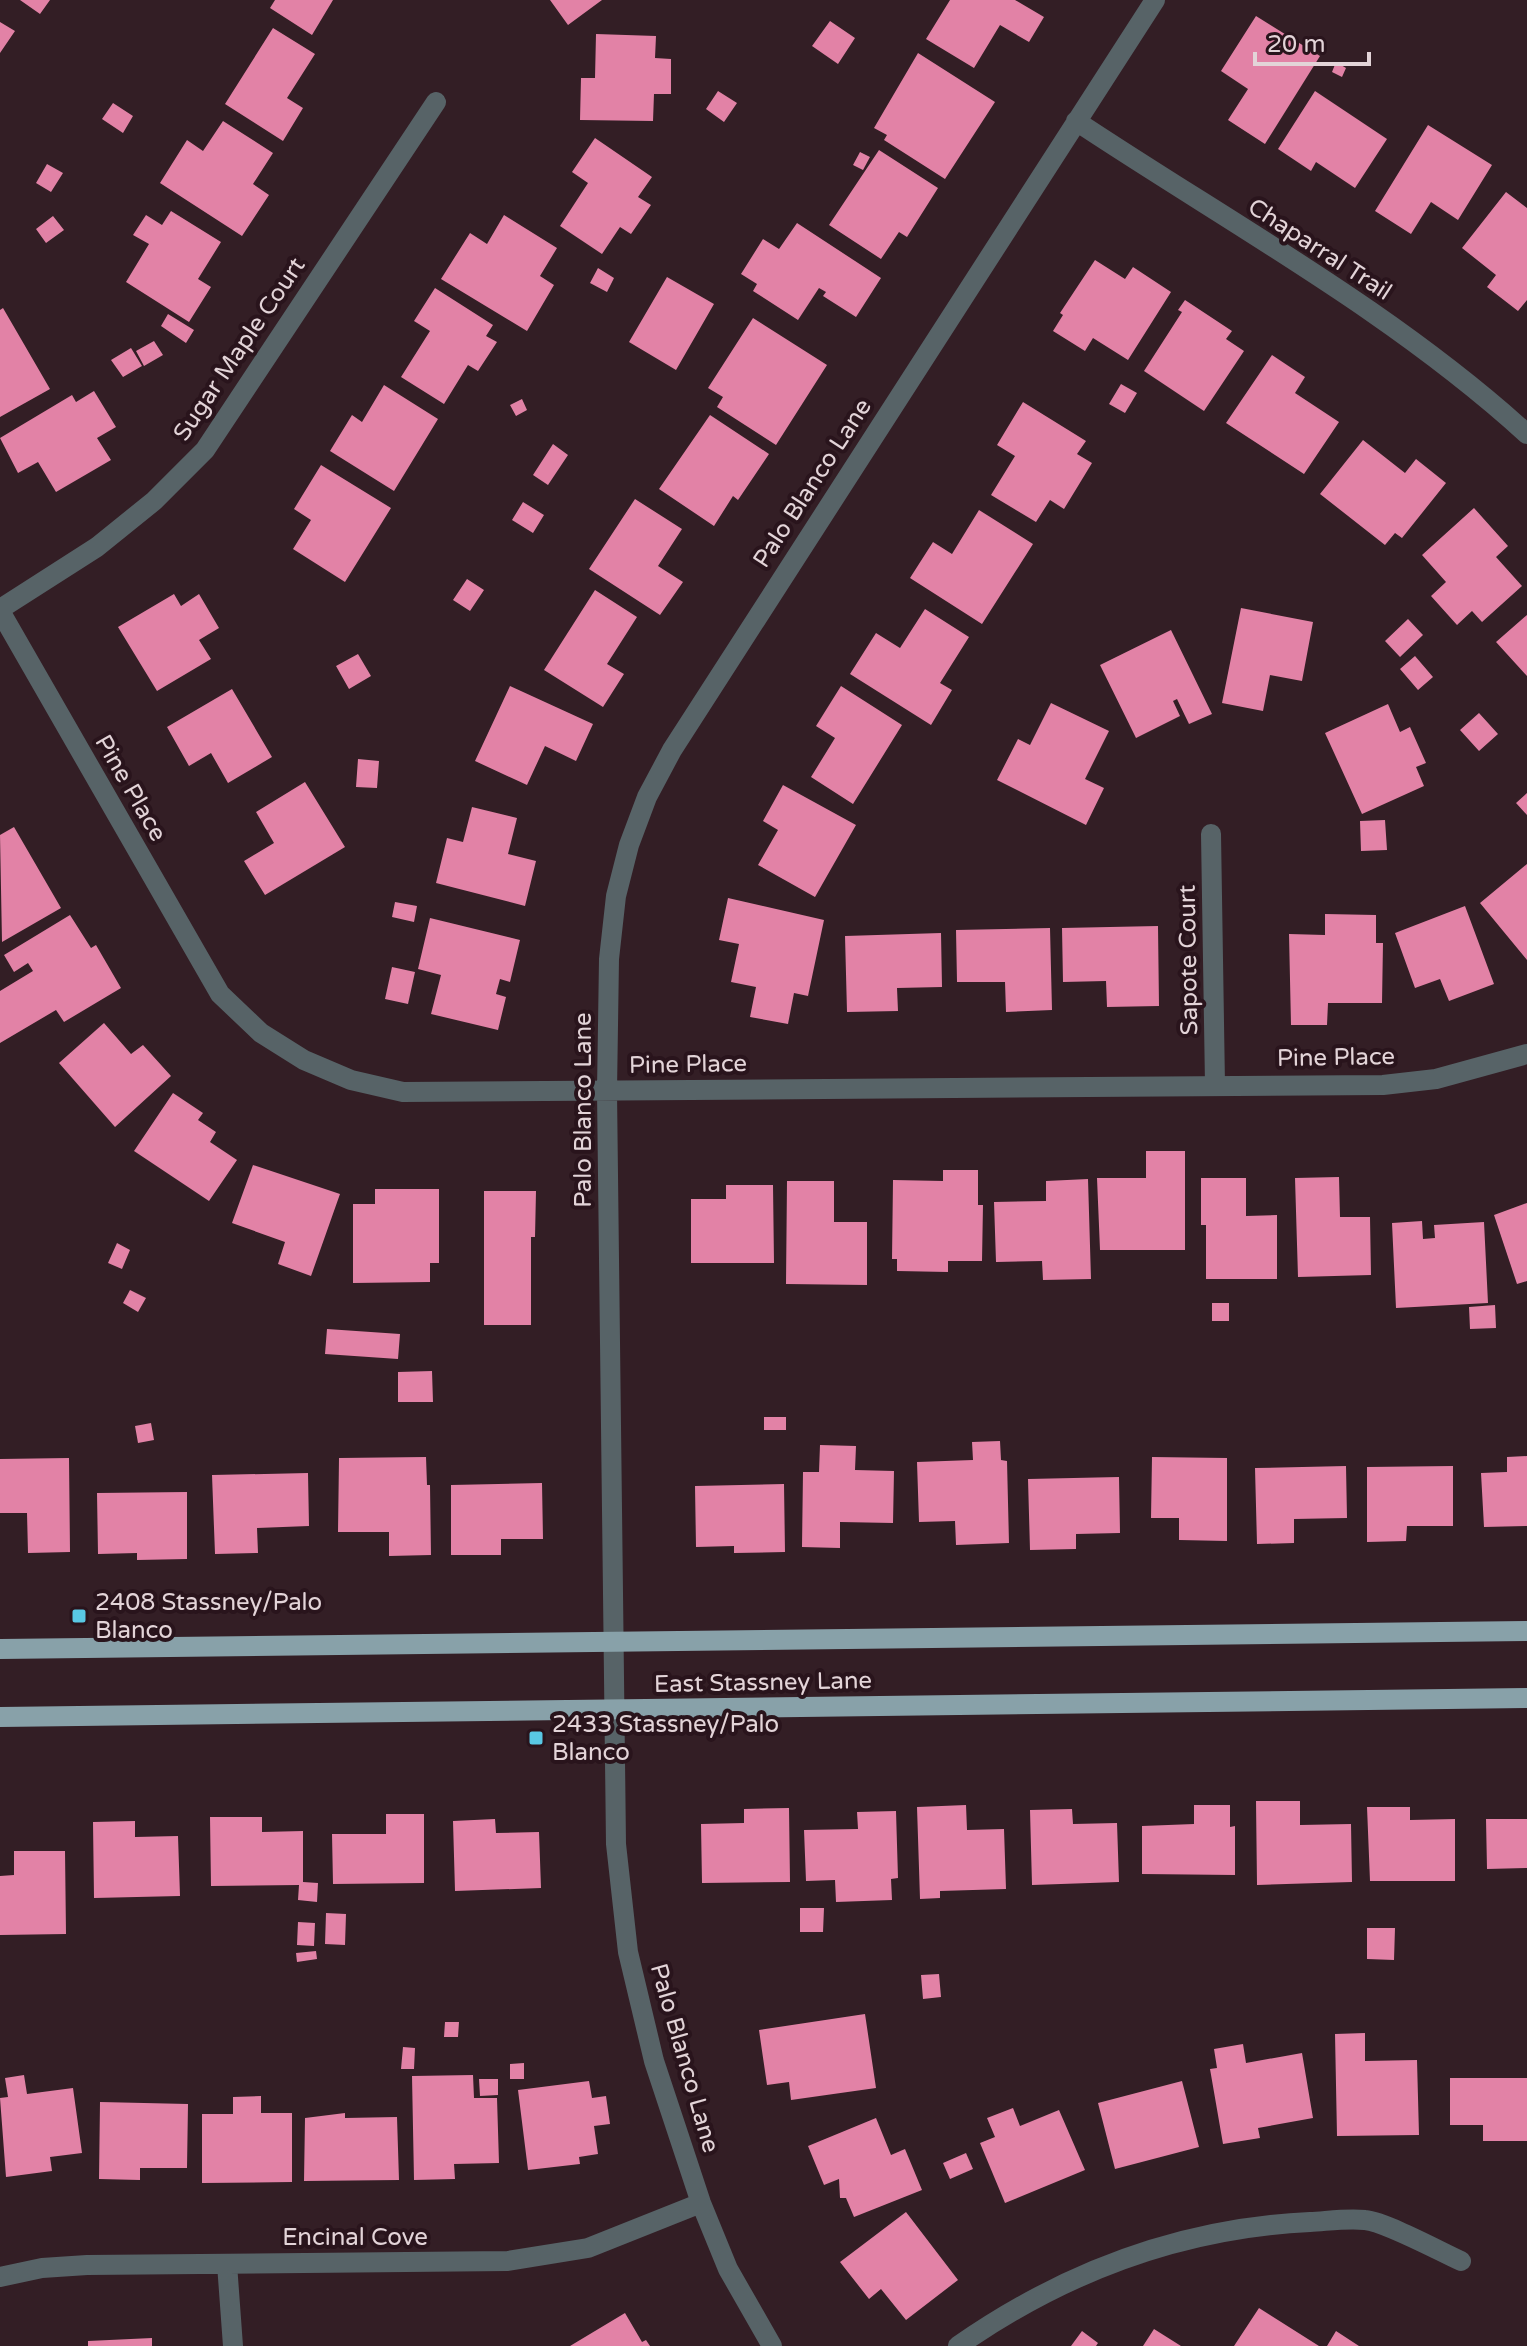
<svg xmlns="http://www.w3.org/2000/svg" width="1527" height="2346" font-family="'Varela Round',sans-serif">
	<rect width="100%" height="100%" fill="#331e25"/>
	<path fill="#e282a6" d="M20 0H50L40 14Z
		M275 0H333L312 35 270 8Z
		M550 0H602L568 25Z
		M950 0H1015L1044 17 1029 42 1000 25 974 68 926 39Z
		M1256 16 1320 56 1265 144 1228 120 1248 89 1221 71Z
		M830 21 855 38 838 64 812 46Z
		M0 22 15 31 0 53Z
		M273 28 315 54 287 98 303 108 283 141 225 104Z
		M596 34 656 36 655 58 671 59V94H654L653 121 580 120 581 78H595Z
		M918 53 995 102 945 179 884 140 887 135 874 128Z
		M1336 62 1346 68 1342 77 1332 72Z
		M718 91 737 103 724 122 706 109Z
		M1315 91 1387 139 1355 188 1316 162 1311 171 1278 149Z
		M113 103 133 116 123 133 102 119Z
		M223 121 273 153 253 184 269 195 242 236 160 183 187 140 203 151Z
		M1428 125 1492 165 1458 220 1431 202 1411 234 1375 211Z
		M595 138 652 177 638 197 651 205 631 234 620 227 602 254 560 226 588 183 572 172Z
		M879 150 938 188 907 237 899 232 881 259 829 225Z
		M860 152 870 157 863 170 853 165Z
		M47 164 63 173 51 192 36 183Z
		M1506 192 1527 208V300L1518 311 1487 287 1496 275 1462 248Z
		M171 211 221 242 198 279 211 287 189 322 126 282 149 244 133 235 146 215 162 225Z
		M504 215 557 248 540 276 554 285 527 331 441 279 470 233 487 244Z
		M53 216 64 230 46 243 36 229Z
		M797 223 881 278 856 317 823 296 826 292 819 288 798 320 753 291 757 284 741 274 763 239 779 249Z
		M1095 260 1125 279 1133 267 1171 292 1128 360 1093 338 1085 351 1053 331 1063 315 1060 313Z
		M598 268 614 278 607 292 590 283Z
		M667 277 714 304 676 370 629 342Z
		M435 288 493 325 486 336 497 342 478 371 468 365 444 404 401 377 430 331 414 321Z
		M1185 300 1232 331 1226 339 1244 351 1204 411 1144 371 1182 312 1178 310Z
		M3 308 50 389 0 417V310Z
		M168 314 194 330 186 343 161 326Z
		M753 318 827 365 776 445 717 407 723 397 708 388Z
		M154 341 163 355 144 366 136 351Z
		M131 348 142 366 123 377 111 360Z
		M1272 355 1305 377 1295 393 1339 422 1304 474 1226 423Z
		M1121 384 1137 393 1125 413 1109 404Z
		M384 385 438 419 394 491 330 451 352 415 362 422Z
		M94 391 116 427 97 438 111 460 56 492 38 462 18 473 0 438 72 395 76 402Z
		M522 399 527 410 516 416 510 405Z
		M1023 402 1086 441 1077 454 1092 463 1064 509 1050 500 1036 522 991 495 1015 456 997 445Z
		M710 415 769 454 738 500 733 496 714 526 659 489Z
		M1363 440 1405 473 1416 459 1446 483 1402 538 1395 533 1385 545 1320 494Z
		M553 444 568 455 548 485 533 475Z
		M321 465 391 508 345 582 293 549 311 520 294 509Z
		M635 499 682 529 658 566 683 582 660 615 589 569Z
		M523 502 544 515 533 533 512 520Z
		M1474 508 1508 546 1496 557 1522 586 1482 622 1472 611 1457 625 1431 596 1446 582 1422 555Z
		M979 510 1033 544 982 624 910 578 933 542 952 554Z
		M467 579 484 590 470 611 453 600Z
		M595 590 637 617 607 664 624 674 603 707 544 670Z
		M174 594 181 606 199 594 219 628 199 640 211 659 157 691 118 627Z
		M1241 608 1313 622 1302 681 1270 675 1263 711 1222 703Z
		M925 609 969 637 940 683 952 690 931 725 850 674 876 633 900 648Z
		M1527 615V676L1496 642Z
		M1408 619 1423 635 1400 657 1385 641Z
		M1171 630 1212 714 1189 724 1177 699 1173 701 1180 716 1136 738 1100 665Z
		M358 654 371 676 349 689 336 666Z
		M1415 656 1433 677 1418 690 1400 669Z
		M510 686 593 724 576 761 545 746 527 785 475 761Z
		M841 686 902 725 853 804 811 777 835 738 816 726Z
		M232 689 272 757 228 783 211 753 189 766 167 727Z
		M1051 703 1109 731 1085 779 1104 788 1086 825 997 780 1018 739 1030 745Z
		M1388 704 1400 732 1410 727 1426 763 1416 767 1424 786 1362 814 1325 733Z
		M1479 713 1498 734 1479 751 1460 730Z
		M358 759 379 761 377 788 356 787Z
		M305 782 345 847 265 895 244 861 274 843 256 812Z
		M783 785 856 825 815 897 758 865 778 830 763 821Z
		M1527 793V815L1516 803Z
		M472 807 517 818 508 854 536 861 525 906 436 883 447 838 463 842Z
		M1385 820 1387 850 1361 851 1360 821Z
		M14 827 61 908 2 942 0 835Z
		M1527 864V960L1480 903Z
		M728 898 824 920 808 996 794 993 788 1024 750 1017 756 987 731 982 739 944 719 940Z
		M395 902 417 906 414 922 392 917Z
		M1465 906 1494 984 1449 1001 1440 979 1415 988 1395 933Z
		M1325 914 1376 915V943H1383L1382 1003H1328L1327 1025H1291L1289 934 1325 935Z
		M70 915 91 948 96 945 121 988 64 1022 56 1010 0 1043V991L33 971 28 963 14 972 4 955Z
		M430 918 520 940 510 982 500 979 496 994 506 997 498 1030 431 1014 441 975 418 969Z
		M1158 926 1159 1006 1107 1007 1106 981 1063 982 1062 928Z
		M1050 928 1052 1010 1006 1012 1005 982H957L956 930Z
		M941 933 942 987 897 988 898 1011 847 1012 845 936Z
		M392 967 415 972 408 1004 385 999Z
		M104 1023 131 1054 143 1045 171 1076 115 1127 59 1063Z
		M173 1093 203 1113 198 1120 216 1132 210 1142 237 1160 209 1201 134 1151Z
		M1146 1151H1185V1250H1100L1097 1178H1146Z
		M253 1165 340 1194 311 1276 278 1264 285 1242 232 1223Z
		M943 1170H978V1205H983L982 1261H948V1272L897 1271V1259H892L893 1180 943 1181Z
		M1339 1177 1340 1217H1370L1371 1275 1298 1277 1295 1178Z
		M1201 1178H1246V1216L1277 1215V1279H1206V1225H1201Z
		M1088 1179 1091 1279 1043 1280 1042 1261 996 1262 994 1202 1046 1201V1181Z
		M787 1181H834V1222H867V1285L786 1284Z
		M726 1185H773L774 1263H691V1199H726Z
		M375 1189H439V1263H430V1282L353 1283V1204H375Z
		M484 1191H536L535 1237H531V1325H484Z
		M1527 1203V1281L1517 1284 1494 1215Z
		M1422 1221 1423 1239 1435 1238 1434 1225 1484 1222 1488 1303 1396 1308 1392 1223Z
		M117 1243 130 1250 122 1269 108 1263Z
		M130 1290 146 1298 138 1312 123 1303Z
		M1212 1303H1229V1321H1212Z
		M1495 1305 1496 1328 1470 1329 1469 1307Z
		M327 1329 400 1334 398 1359 325 1354Z
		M432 1371 433 1402H398V1372Z
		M764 1417H786V1430H764Z
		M151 1423 154 1440 138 1443 135 1426Z
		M1000 1441 1001 1460 1007 1461 1009 1543 956 1545 955 1521 919 1522 917 1462 973 1460 972 1442Z
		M820 1445 856 1446 855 1470 894 1471 893 1523 840 1522V1548L802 1547 803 1472H819Z
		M1527 1456V1526L1484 1527 1481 1473 1507 1472V1457Z
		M426 1457 427 1485H430L431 1555 389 1556V1532H338L339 1458Z
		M1152 1457 1227 1458V1541L1179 1540V1518H1151Z
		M69 1458 70 1552 28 1553 27 1513H0V1459Z
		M1346 1466 1347 1518 1294 1519V1543L1257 1544 1255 1468Z
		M1453 1466V1526H1407L1406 1541 1367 1542V1467Z
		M308 1473 309 1526 257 1528 258 1553 215 1554 212 1475Z
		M1119 1477 1120 1533 1076 1534V1549L1030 1550 1028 1479Z
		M542 1483 543 1539H501V1555H451V1485Z
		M784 1484 785 1552 734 1553V1546L696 1547 695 1486Z
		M187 1492V1559L137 1560V1553L98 1554 97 1493Z
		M1256 1801H1300V1825L1351 1824 1352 1882 1257 1885Z
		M966 1805 967 1830 1004 1829 1006 1889 940 1891V1898L920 1899 917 1807Z
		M1194 1805H1230V1827L1235 1826V1875L1142 1874V1826L1194 1824Z
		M1367 1807H1410V1820L1455 1819V1881H1370Z
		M789 1808 790 1882 702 1883 701 1824 744 1823V1809Z
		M1072 1809 1073 1824 1117 1823 1119 1882 1032 1885 1030 1810Z
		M896 1811 898 1878 891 1879 892 1900 836 1902 835 1880 806 1881 804 1830 858 1829 857 1812Z
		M386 1814H424V1883L333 1884 332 1834H386Z
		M210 1817H262V1832L303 1831V1882L318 1883 317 1902 298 1900 299 1885 211 1886Z
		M495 1819 496 1833 539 1832 541 1888 455 1891 453 1821Z
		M1486 1819H1527V1868L1487 1869Z
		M135 1821V1837L178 1836 180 1896 94 1898 93 1822Z
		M14 1851H65L66 1934 0 1935V1876L14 1875Z
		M800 1908H824L823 1932H800Z
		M326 1913 346 1914 345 1945 325 1944Z
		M298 1922 315 1923 314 1946 297 1945Z
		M1367 1928H1395L1394 1960 1367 1959Z
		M316 1951 317 1959 297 1962 296 1953Z
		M939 1974 941 1997 923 1999 921 1975Z
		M865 2014 876 2088 791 2100 789 2082 767 2085 759 2030Z
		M445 2022H459L458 2037H444Z
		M1365 2033V2061L1417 2060 1419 2135 1337 2136 1335 2034Z
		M1243 2044 1246 2063 1302 2053 1313 2118 1258 2128 1260 2138 1223 2144 1210 2069 1217 2068 1214 2049Z
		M403 2047 415 2048 414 2069H401Z
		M524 2063V2079H510V2064Z
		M24 2075 27 2094 73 2088 82 2153 50 2157 52 2171 6 2177 0 2098 8 2097 5 2078Z
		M473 2075 474 2098H497L499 2163 454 2164 455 2179 414 2180 412 2076Z
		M1450 2078H1527V2141H1483V2125H1450Z
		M479 2079H498V2095L480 2096Z
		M589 2081 592 2098 606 2096 610 2124 594 2126 598 2154 579 2157 580 2164 528 2170 518 2090Z
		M1182 2081 1199 2147 1115 2169 1098 2103Z
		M261 2096V2113H292V2182L202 2183V2114H233V2097Z
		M100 2102 188 2104 187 2168H140V2180L99 2179Z
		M1013 2108 1020 2126 1059 2110 1085 2170 1005 2203 980 2143 995 2137 987 2118Z
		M345 2113V2118L397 2117 399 2180 304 2181 305 2118Z
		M876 2118 891 2155 905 2149 922 2190 854 2217 846 2198H840L839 2179 824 2185 808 2146Z
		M966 2153 973 2169 950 2179 943 2163Z
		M906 2212 958 2280 906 2320 881 2289 869 2299 840 2262Z
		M1259 2308 1319 2346H1234Z
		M625 2313 642 2342 646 2340 650 2346H570Z
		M1154 2329 1181 2346H1143Z
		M1082 2331 1098 2343 1096 2346H1071Z
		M1336 2331 1359 2346H1327Z
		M152 2338V2346H88V2341Z"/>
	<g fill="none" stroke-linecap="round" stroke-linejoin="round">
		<path stroke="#576367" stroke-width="20" d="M1076 121C1228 222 1392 311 1527 434
			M0 609 97 547 154 501 205 450 436 102
			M0 611 220 994 261 1033 304 1060 351 1080 403 1092 1383 1085 1436 1079 1527 1054
			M1211 834 1215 1085
			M227 2264 233 2346
			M0 2277 42 2268 87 2265 508 2261 588 2248 701 2203
			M772 2346 728 2269 701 2203 654 2061 628 1952 616 1844 607 1091 609 959 616 896 629 845 647 797 672 750 1155 0
			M958 2346C1064 2272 1181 2228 1310 2222 1328 2221 1348 2218 1365 2220 1386 2222 1439 2251 1461 2261"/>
		<path stroke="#88a1a9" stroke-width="20" d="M0 1649 1527 1631
			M0 1717 1527 1698"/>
	</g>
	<g fill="#59c8e4" stroke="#29141c" stroke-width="3">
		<rect x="71" y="1608" width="16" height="16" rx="4"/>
		<rect x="528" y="1730" width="16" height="16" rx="4"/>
	</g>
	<g text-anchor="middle" stroke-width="8" stroke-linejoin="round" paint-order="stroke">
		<g font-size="24" fill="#e3d4d8" stroke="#29141c">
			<text transform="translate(1320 249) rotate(33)" y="8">Chaparral Trail</text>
			<text transform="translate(239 349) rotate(-56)" y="8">Sugar Maple Court</text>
			<text transform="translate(812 483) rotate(-57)" y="8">Palo Blanco Lane</text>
			<text transform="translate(131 788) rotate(60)" y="8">Pine Place</text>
			<text transform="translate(1188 960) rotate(-91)" y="8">Sapote Court</text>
			<text transform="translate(1336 1057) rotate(-1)" y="8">Pine Place</text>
			<text transform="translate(688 1064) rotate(-1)" y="8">Pine Place</text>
			<text transform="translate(583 1110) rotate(-90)" y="8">Palo Blanco Lane</text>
			<text transform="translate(763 1682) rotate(-1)" y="8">East Stassney Lane</text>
			<text transform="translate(685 2058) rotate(74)" y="8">Palo Blanco Lane</text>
			<text x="355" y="2245">Encinal Cove</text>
		</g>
		<g font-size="24" fill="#e3d4d8" stroke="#29141c" text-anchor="start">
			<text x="95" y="1610">2408 Stassney/Palo<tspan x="95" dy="28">Blanco</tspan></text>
			<text x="552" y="1732">2433 Stassney/Palo<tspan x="552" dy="28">Blanco</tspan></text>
		</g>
	</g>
	<path d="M1255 52v12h114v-12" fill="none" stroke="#e3d4d8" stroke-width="4"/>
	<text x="1267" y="52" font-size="24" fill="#e3d4d8" stroke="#29141c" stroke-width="6" paint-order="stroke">20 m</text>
</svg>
